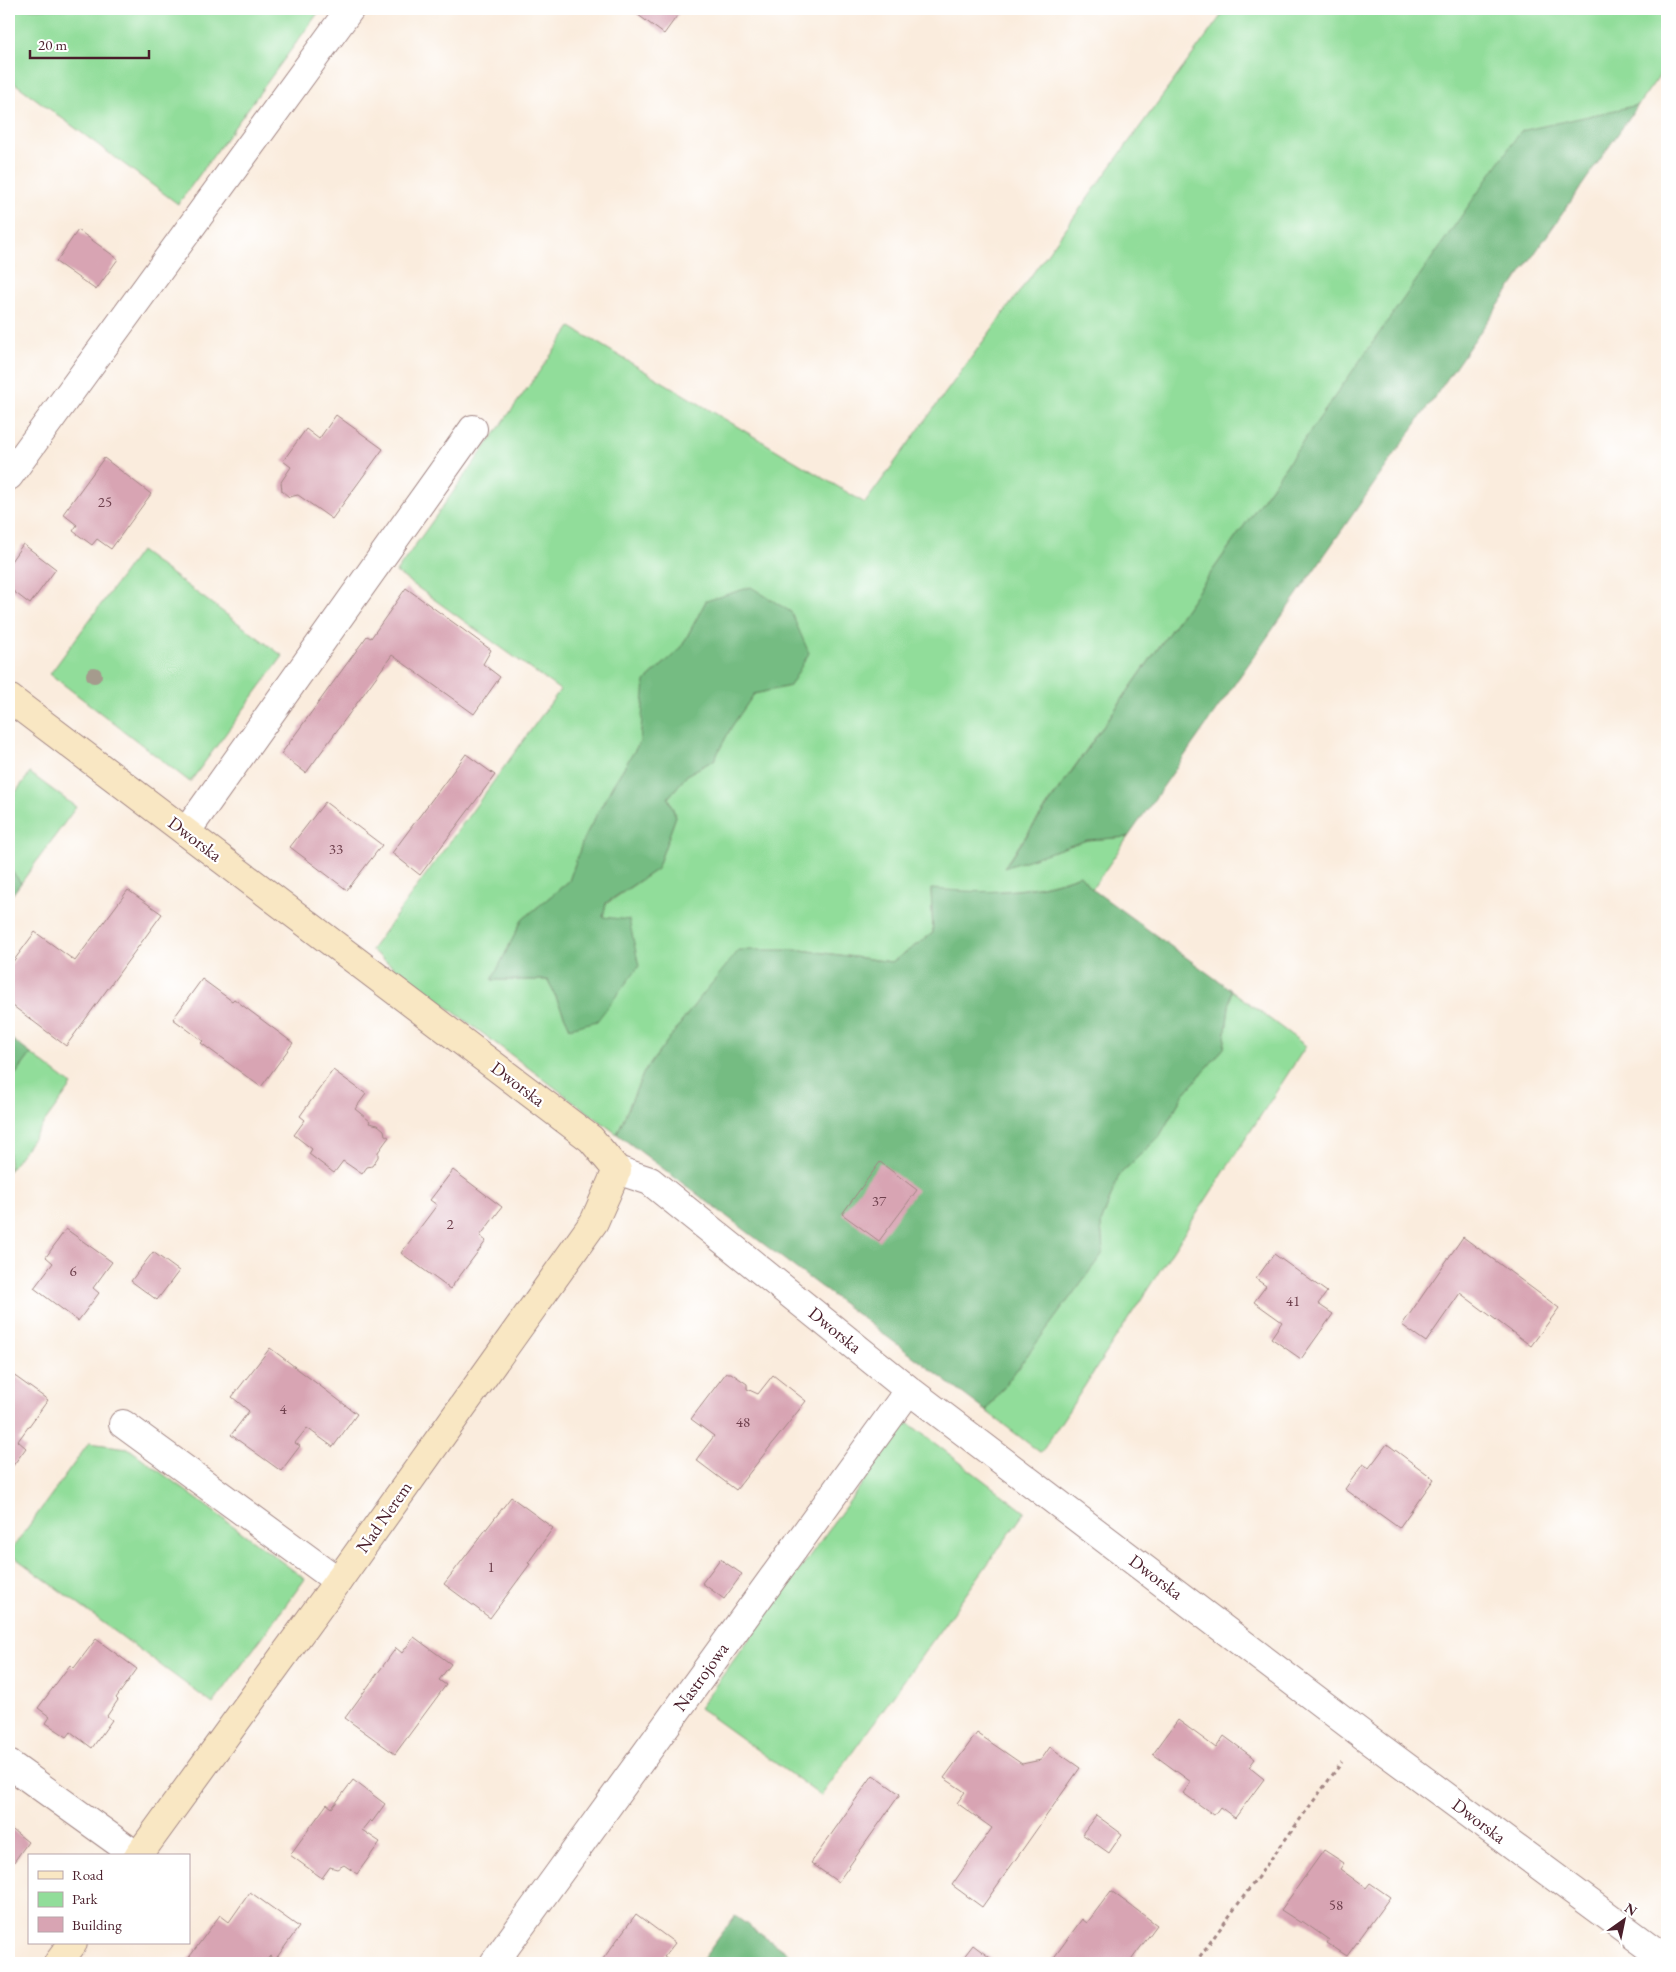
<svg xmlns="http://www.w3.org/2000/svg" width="1676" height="1972" font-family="'EB Garamond',serif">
	<rect width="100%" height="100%" fill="#fff"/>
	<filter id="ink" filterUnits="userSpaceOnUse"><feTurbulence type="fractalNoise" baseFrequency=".02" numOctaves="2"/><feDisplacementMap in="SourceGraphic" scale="10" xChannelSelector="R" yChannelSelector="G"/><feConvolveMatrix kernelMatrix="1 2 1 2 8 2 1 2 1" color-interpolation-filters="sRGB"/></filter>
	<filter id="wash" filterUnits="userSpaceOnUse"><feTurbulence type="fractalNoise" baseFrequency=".0096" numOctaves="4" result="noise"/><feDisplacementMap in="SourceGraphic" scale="20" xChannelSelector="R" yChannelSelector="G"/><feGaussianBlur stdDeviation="1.12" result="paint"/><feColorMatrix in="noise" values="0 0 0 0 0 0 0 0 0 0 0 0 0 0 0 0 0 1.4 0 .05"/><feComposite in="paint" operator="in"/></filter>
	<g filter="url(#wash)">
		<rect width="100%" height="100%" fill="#faecdd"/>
		<path fill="#91dd9a" stroke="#6e7e62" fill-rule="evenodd" d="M9 9H321L178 204 9 79Z
			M1226 9H1667V65L1638 105 1521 132 1004 867 1087 840 1128 837 1092 889 1080 875C1028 894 985 893 931 890L933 933 892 962 801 950 699 999 644 1072 617 1134 371 950 560 690 396 572 571 327 865 503ZM706 601 790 686 754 694 732 726 714 760 688 774 668 798 676 816 657 869 606 904 570 1028 548 980H493L522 920 569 881 584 838 613 785 640 742 646 680 681 648Z
			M140 551 283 656 190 782 50 674Z
			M30 773 76 807 21 883 9 867V801Z
			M1231 990 1306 1046 1041 1453 986 1411 1103 1253 1101 1223 1119 1175 1159 1137 1183 1095 1224 1048Z
			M31 1054 72 1085 9 1171V1083Z
			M907 1422 1025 1512 821 1796 699 1708Z
			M89 1443 128 1448 305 1579 213 1704 9 1553Z"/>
		<path fill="#74bc82" stroke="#5f6e56" d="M1638 105 1128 837 1087 840 1004 868 1521 131Z
			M751 587 791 612 809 653 790 686 754 694 732 726 714 760 688 774 668 798 676 816 657 869 606 903 603 917 629 920 639 966 597 1021 570 1028 548 980H492L522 920 569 881 584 838 613 785 640 742 645 681 681 648 706 601Z
			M9 867 21 883 9 899Z
			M1080 875 1092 889 1231 990 1224 1048 1183 1095 1159 1137 1119 1175 1101 1223 1103 1253 986 1411 617 1134 644 1072 699 999 739 950H801L892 962 933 933 931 889C986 893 1026 895 1080 875Z
			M9 1037 31 1054 9 1083Z
			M735 1916 801 1963H700Z"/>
		<g id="blocks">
			<path fill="#d8a4b3" d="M630 9H682L664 34Z
				M9 197 14 201 9 208Z
				M78 230 118 259 96 290 56 262Z
				M336 415 383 449 332 519 298 495 289 497 282 491 281 482 291 467 283 461 306 429 319 439Z
				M104 458 151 494 111 549 97 539 92 545 73 531 77 525 63 514Z
				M23 544 56 569 30 604 9 588V564Z
				M406 588 491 650 483 664 500 677 474 714 392 655 306 773 281 754 367 636 371 638Z
				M466 754 495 775 420 875 392 853Z
				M325 802 382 845 347 890 290 847Z
				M128 890 162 914 66 1046 9 1003V967L35 932 75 961Z
				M202 979 232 1001 234 999 293 1043 261 1087 201 1043 203 1041 173 1019Z
				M333 1070 366 1094 355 1109 370 1121 369 1123 378 1125 384 1130 385 1135 389 1137 378 1152V1157L372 1166 367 1167 362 1174 343 1161 334 1173 309 1154 312 1149 294 1135 305 1120 300 1116Z
				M880 1162 917 1190 879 1241 842 1214Z
				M453 1170 502 1207 480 1236 486 1241 450 1289 401 1253 437 1205 430 1200Z
				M66 1229 112 1262 93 1288 99 1293 78 1321 34 1288 53 1263 46 1257Z
				M1463 1237 1559 1308 1531 1346 1460 1293 1426 1342 1402 1325Z
				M153 1252 179 1271 157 1300 131 1281Z
				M1274 1254 1327 1292 1318 1304 1333 1314 1301 1359 1271 1338 1282 1322 1254 1302 1266 1286 1256 1279Z
				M270 1348 357 1414 333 1447 307 1428 295 1443 300 1446 281 1471 231 1435 249 1411 232 1397Z
				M9 1372 48 1400 18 1441 26 1448 9 1471Z
				M726 1373H731L747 1384V1389L758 1394 773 1375 806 1401 736 1490 696 1460 714 1436 691 1419Z
				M1387 1444 1434 1479 1399 1528 1345 1489 1363 1464 1369 1468Z
				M511 1497 553 1528 528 1563 530 1564 490 1618 444 1584Z
				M720 1559 742 1574 724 1599 702 1583Z
				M414 1637 451 1664 439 1680 446 1685 395 1754 345 1718 396 1648 402 1653Z
				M96 1639 137 1669 116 1698 118 1700 107 1716 112 1720 92 1748 71 1732 67 1737 46 1723 50 1717 38 1708 70 1665 74 1668Z
				M1178 1720 1216 1748 1224 1736 1255 1759 1249 1767 1264 1779 1235 1818 1220 1807 1214 1815 1183 1793 1191 1782 1153 1754Z
				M977 1733 1022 1764 1041 1760 1050 1747 1080 1768 982 1907 952 1885 992 1828 957 1803 965 1792 944 1778Z
				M873 1775 900 1794 838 1882 811 1863Z
				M353 1780 385 1804 372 1822 370 1820 362 1830 380 1842 357 1874 344 1865 337 1869 330 1867 322 1878 290 1855 327 1804 332 1808Z
				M1096 1815 1122 1834 1109 1853 1082 1834Z
				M9 1827 28 1842 9 1869Z
				M1324 1850 1344 1863 1340 1869 1366 1888 1370 1883 1390 1897 1347 1956 1327 1943 1329 1940 1302 1921 1301 1923 1281 1910Z
				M1111 1891 1157 1925 1129 1963H1050L1082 1919 1087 1923Z
				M250 1892 299 1927 275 1960 270 1956 264 1963H185L220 1915 229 1922Z
				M636 1914 675 1943 664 1957 673 1963H600Z
				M973 1945 997 1963H959Z"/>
		</g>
	</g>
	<g filter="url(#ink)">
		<use href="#blocks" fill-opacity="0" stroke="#a28684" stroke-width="1"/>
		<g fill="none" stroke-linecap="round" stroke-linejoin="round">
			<g stroke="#a28684" stroke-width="30">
				<path id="street" d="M9 476 350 9
					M186 832 473 429
					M617 1170 650 1181 909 1390 1363 1735 1667 1960
					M123 1424 338 1581
					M9 1764 137 1856
					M494 1963 909 1390"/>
			</g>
			<g stroke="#a28684" stroke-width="30">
				<path id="secondary" d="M9 698 591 1139 617 1170 594 1222 338 1581 138 1856
					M58 1963 73 1943"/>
			</g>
			<path stroke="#a28684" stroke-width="3" stroke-dasharray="4 4" stroke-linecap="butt" d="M1195 1963 1342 1762"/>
			<use href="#street" stroke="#fff" stroke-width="28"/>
			<use href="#secondary" stroke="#f9e7c3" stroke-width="28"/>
		</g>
		<circle fill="#a59b8d" cx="94" cy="675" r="8"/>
	</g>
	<g text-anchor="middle" stroke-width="4.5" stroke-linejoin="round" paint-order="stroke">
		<g font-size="15" fill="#6e404d">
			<text x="105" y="507">25</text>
			<text x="336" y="854">33</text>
			<text x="879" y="1206">37</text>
			<text x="450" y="1229">2</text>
			<text x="73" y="1276">6</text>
			<text x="1293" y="1306">41</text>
			<text x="283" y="1414">4</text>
			<text x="743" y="1427">48</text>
			<text x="491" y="1572">1</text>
			<text x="1336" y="1910">58</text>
		</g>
		<g font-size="18" fill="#4a1f2b" stroke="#fff">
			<text transform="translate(195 839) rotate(37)" y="6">Dworska</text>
			<text transform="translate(518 1084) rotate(37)" y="6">Dworska</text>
			<text transform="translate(835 1330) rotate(39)" y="6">Dworska</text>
			<text transform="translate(384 1517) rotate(-55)" y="6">Nad Nerem</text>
			<text transform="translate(1156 1577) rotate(37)" y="6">Dworska</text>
			<text transform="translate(701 1677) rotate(-54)" y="6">Nastrojowa</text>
			<text transform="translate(1479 1821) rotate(37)" y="6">Dworska</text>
		</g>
	</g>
	<rect width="1676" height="1972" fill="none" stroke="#fff" stroke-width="30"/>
	<rect x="28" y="1854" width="162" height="90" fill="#ffffff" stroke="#b7a5aa"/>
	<rect x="38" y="1871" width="25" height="8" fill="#f9e7c3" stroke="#b7a5aa"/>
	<text x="72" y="1880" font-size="15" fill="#4a1f2b">Road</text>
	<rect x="38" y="1892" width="25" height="15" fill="#91dd9a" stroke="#b7a5aa"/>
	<text x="72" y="1904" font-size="15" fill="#4a1f2b">Park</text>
	<rect x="38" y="1917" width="25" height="15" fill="#d8a4b3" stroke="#b7a5aa"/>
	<text x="72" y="1930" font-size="15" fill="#4a1f2b">Building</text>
	<g transform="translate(1624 1920) rotate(33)" stroke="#ffffff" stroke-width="4" paint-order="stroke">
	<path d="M0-4L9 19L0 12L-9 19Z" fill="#4a1f2b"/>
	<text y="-8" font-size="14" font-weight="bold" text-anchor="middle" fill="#4a1f2b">N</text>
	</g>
	<path d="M30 50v8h119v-8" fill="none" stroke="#4a1f2b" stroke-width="2.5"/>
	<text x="38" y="50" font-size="15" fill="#4a1f2b" stroke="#ffffff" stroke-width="4" paint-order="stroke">20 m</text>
</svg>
